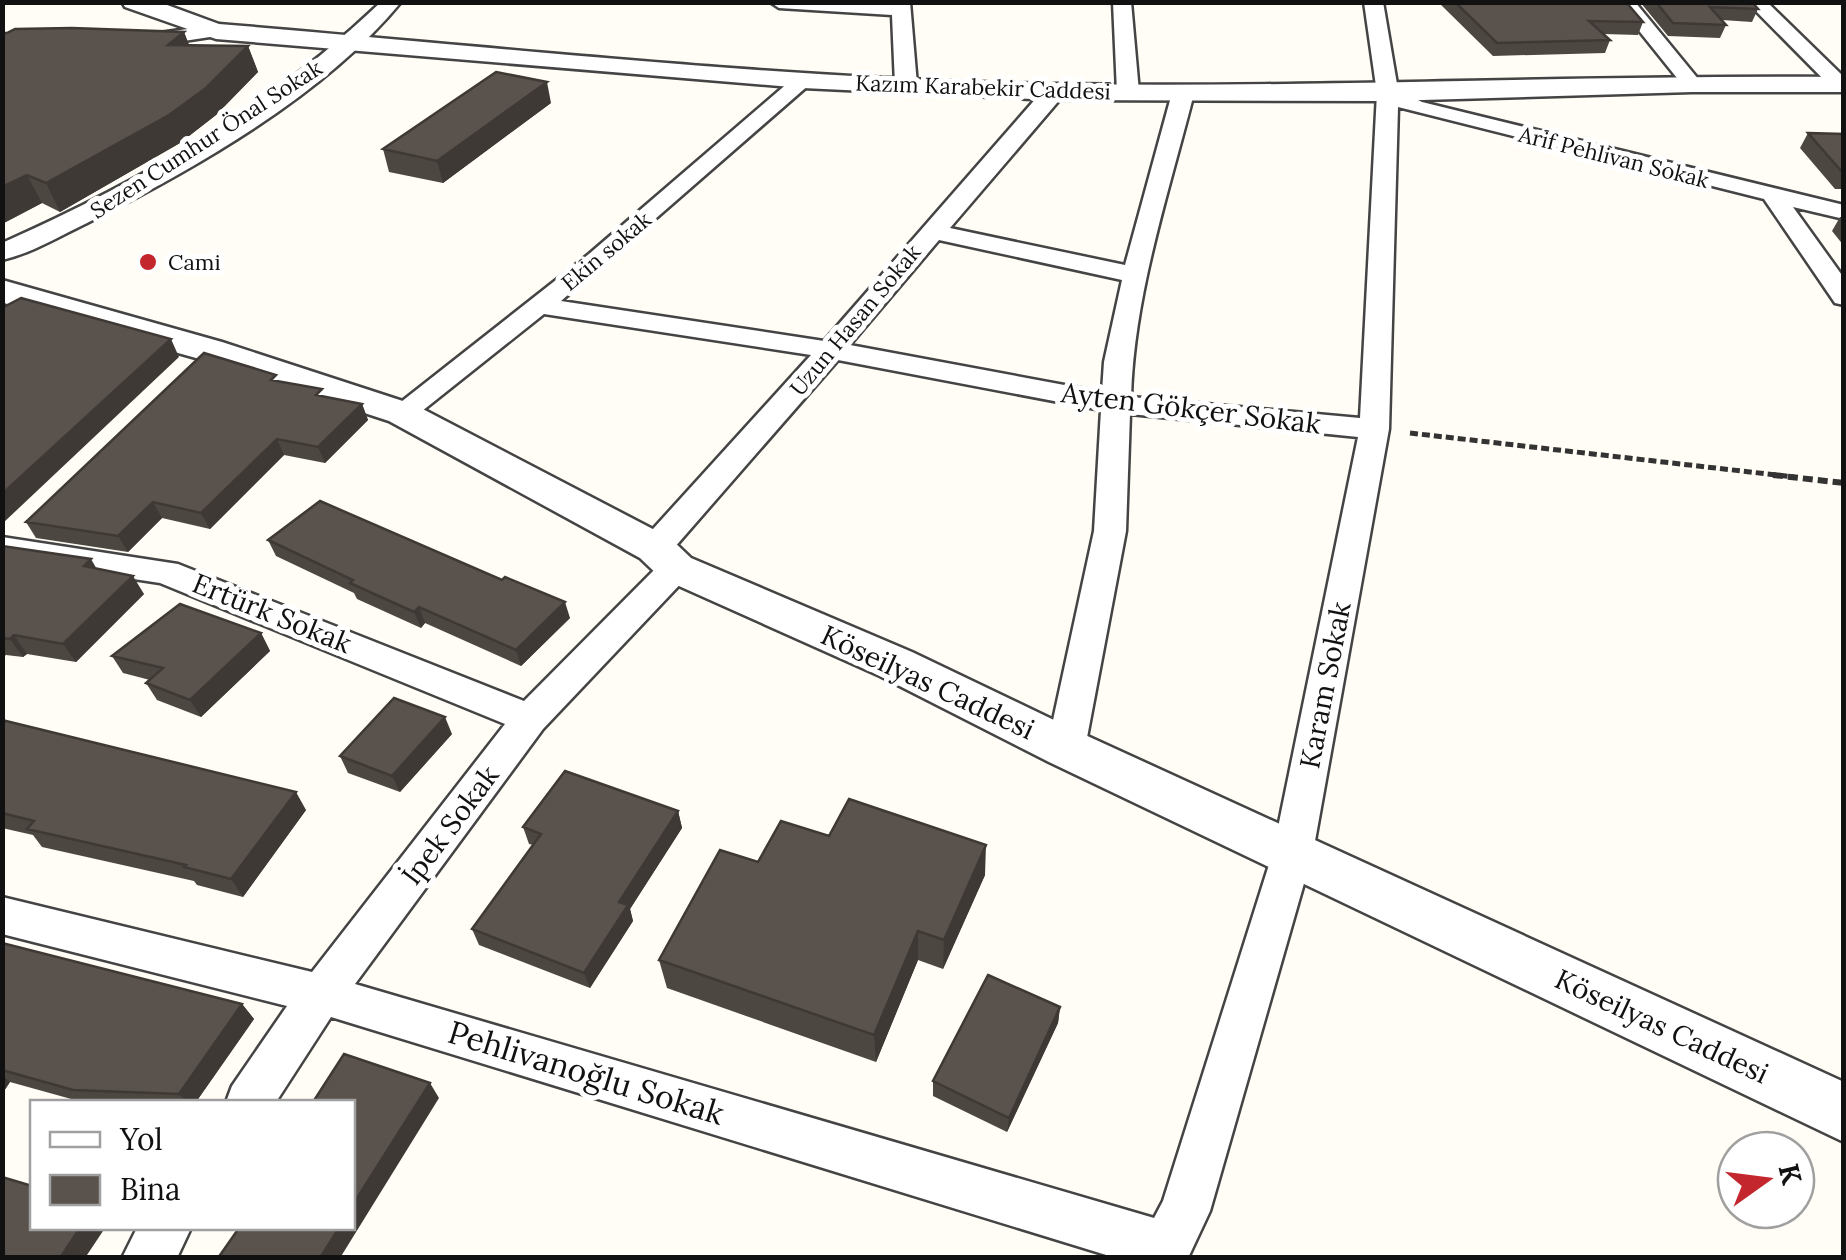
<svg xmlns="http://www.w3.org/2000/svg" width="1846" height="1260" font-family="Lora,serif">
	<rect width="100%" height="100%" fill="#fffdf5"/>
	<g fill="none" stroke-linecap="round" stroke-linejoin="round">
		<g stroke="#444" stroke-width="5">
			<path id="minor" d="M381 2H401C324 96 194 169 87 223 60 236 32 253 2 260V243C140 182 271 107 381 2Z
				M770 2H910L917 85 906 91 895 85 892 15 779 8Z
				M1113 2H1131L1139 92 1128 98 1117 92Z
				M1364 2H1383L1398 90 1422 102 1844 205V219L1793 207 1844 278V305L1835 303 1764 199 1398 107 1389 429 1313 852 1210 1211 1188 1258H1116L331 1017 276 1102H226L232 1086 287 1006 2 934V897L312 972 505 724 160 583 2 559V537L178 564 524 701 664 560 676 557 688 560 693 568 688 576 543 729 355 984 1154 1218 1163 1201 1273 852 1358 437 1130 414 1126 531 1085 748 1079 759 1066 763 1053 759 1047 748 1094 531 1101 410 838 360 667 556 655 559 643 556 639 548 643 540 811 355 544 314 412 419H392L387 413 589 254 796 76H810L813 80 810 84 561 301 824 341 1046 87 1054 86 1065 92 1062 97 950 228 1125 265 1172 93 1183 87 1194 93C1169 192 1134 294 1131 397L1360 418 1377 93ZM939 240 1122 280 1104 362 1102 392 850 345Z
				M1616 2H1635L1699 80 1703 84 1699 88H1685Z
				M1747 2H1767L1844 77V90L1833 89Z
				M216 25 226 31 223 35 138 48 128 42 138 36Z
				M137 1228H191L177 1258H122Z"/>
		</g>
		<g stroke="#444" stroke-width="5">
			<path id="tertiary" d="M122 2H159L219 24C498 47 778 79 1057 84 1318 88 1579 75 1840 77L1844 78V92H1692L1388 101 1054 100 803 88 216 39 125 7Z
				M2 280 222 342 415 405 670 538 691 558 912 652 1083 734 1844 1082V1142L1049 762 880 676 661 578 640 558 389 421 196 358 17 308 2 302Z"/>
		</g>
		<path stroke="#333" stroke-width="5" stroke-dasharray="8 4" stroke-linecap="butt" d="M1410 433 1794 477"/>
		<path stroke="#333" stroke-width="6" stroke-dasharray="10 5" stroke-linecap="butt" d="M1773 475 1844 483"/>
		<use href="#minor" fill="#fff" fill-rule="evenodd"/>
		<use href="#tertiary" fill="#fff" fill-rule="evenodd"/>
	</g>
	<path fill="#4d4742" d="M1438 2H1626L1643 22 1638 35 1604 34 1610 40 1605 53 1493 56Z
		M1640 2H1752L1758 9 1752 22 1722 20 1726 25 1720 38 1668 36Z
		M184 32 189 45 248 46 258 72 216 115 180 143 60 212 42 203 2 224V33Z
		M551 103 443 183 389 172 383 149Z
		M1808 133 1844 134V189H1835L1800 148Z
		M1840 217H1844V246L1832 231Z
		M279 381 325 397 362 404 368 420 325 463 284 455 210 529 162 518 128 552 36 538 26 522Z
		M268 540 570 618 521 666 425 623 421 628 357 599 354 593 276 556Z
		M2 546 96 569 144 594 76 662 27 654 23 657 6 655 2 658Z
		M261 633 270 651 201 717 157 700 146 683 150 680 123 673 112 656Z
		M2 720 306 810 243 897 197 885 194 881 42 847 33 835 2 828Z
		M452 734 400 792 348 773 340 756Z
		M678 811 682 828 630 909 633 921 590 988 479 945 472 929 533 845 529 844 523 827Z
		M829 836 985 875 943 969 918 960 876 1062 667 988 659 960 758 862Z
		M2 943 242 1004 254 1019 196 1102H82L10 1082 2 1094Z
		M1060 1007 1058 1023 1007 1132 933 1096V1081Z"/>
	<path fill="#3f3936" d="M184 32 194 58 168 45Z
		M248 46 258 72 216 115 180 143 60 212 46 183Z
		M547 82 551 103 443 183 437 161Z
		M27 175 42 203 2 224V187Z
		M171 339 179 357 2 524V494Z
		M362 404 368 420 325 463 318 447Z
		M277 439 284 455 210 529 201 513Z
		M153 502 162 518 128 552 118 536Z
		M91 559 102 578 84 566Z
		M133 576 144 594 76 662 63 644Z
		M565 602 570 618 521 666 516 650Z
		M419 607 425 623 421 628 414 612Z
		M261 633 270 651 201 717 190 700Z
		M14 635 27 654 23 657 10 639Z
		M445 717 452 734 400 792 392 776Z
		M296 792 306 810 243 897 231 879Z
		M678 811 682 828 630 909 633 921 590 988 584 973 619 902Z
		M986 845 985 875 943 969 944 940Z
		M918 931V960L876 1062 874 1035Z
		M242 1004 254 1019 196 1102H186L179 1094Z
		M1060 1007 1058 1023 1007 1132 1009 1118Z
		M2 1075 10 1082 2 1094Z
		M430 1083 439 1098 340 1258H320L339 1228H352V1206Z
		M80 1228H105L85 1258H60Z"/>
	<path fill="#5a524d" stroke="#3f3936" stroke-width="2.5" d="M1455 2H1626L1643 22 1589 21 1610 40 1497 43Z
		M1656 2H1752L1758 9 1710 7 1726 25 1673 23Z
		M72 28 184 32 168 45 248 46 206 88 169 115 46 183 27 175 2 187V33H7L15 29Z
		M496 72 547 82 437 161 383 149Z
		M1808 133 1844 134V173H1843Z
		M21 298 171 339 2 494V308Z
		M204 353 276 375 271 380 322 389 316 395 362 404 318 447 277 439 201 513 153 502 118 536 26 522Z
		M320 501 502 580 505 577 565 602 516 650 419 607 414 612 350 583 353 580 268 540Z
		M2 546 91 559 84 566 133 576 63 644 14 635 10 639 2 638Z
		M180 604 261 633 190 700 146 683 163 668 112 656Z
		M394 698 445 717 392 776 340 756Z
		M2 720 296 792 231 879 184 867 186 865 27 829 34 821 2 813Z
		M565 771 678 811 619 902 628 905 584 973 472 929 541 834 523 827Z
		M849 799 986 845 944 940 918 931 874 1035 659 960 720 850 758 862 781 821 829 836Z
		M2 943 242 1004 179 1094 73 1090 2 1070Z
		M988 975 1060 1007 1009 1118 933 1081Z
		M344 1054 430 1083 352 1206V1102H313Z
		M2 1177 32 1186V1228H80L60 1258H2Z
		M239 1228H339L320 1258H218Z"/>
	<circle fill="#c4262e" stroke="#fff" stroke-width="4" cx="148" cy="262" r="10"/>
	<g text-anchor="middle" stroke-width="10" stroke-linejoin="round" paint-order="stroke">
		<g font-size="22" fill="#111" stroke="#fff">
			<text transform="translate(983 87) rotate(2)" y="8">Kazım Karabekir Caddesi</text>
			<text transform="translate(206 139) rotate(-33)" y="8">Sezen Cumhur Önal Sokak</text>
			<text transform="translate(1614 157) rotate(14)" y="8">Arif Pehlivan Sokak</text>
			<text transform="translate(606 251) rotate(-40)" y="8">Ekin sokak</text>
			<text transform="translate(855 320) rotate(-50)" y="8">Uzun Hasan Sokak</text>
		</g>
		<g font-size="22" fill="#111" stroke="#fff" text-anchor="start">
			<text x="168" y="270">Cami</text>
		</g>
		<g font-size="28" fill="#111" stroke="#fff">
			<text transform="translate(1191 408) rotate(7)" y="10">Ayten Gökçer Sokak</text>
			<text transform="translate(272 613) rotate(22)" y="10">Ertürk Sokak</text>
			<text transform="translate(928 682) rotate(25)" y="10">Köseilyas Caddesi</text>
			<text transform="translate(1325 685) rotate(-79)" y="10">Karam Sokak</text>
			<text transform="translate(450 825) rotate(-53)" y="10">İpek Sokak</text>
			<text transform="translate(1662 1026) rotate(25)" y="10">Köseilyas Caddesi</text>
		</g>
		<g font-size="32" fill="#111" stroke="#fff">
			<text transform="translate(586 1073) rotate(17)" y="11">Pehlivanoğlu Sokak</text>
		</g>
	</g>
	<rect width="1846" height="1260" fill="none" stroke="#111111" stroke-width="10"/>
	<rect x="30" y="1100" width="325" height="130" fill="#ffffff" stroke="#a0a0a0" stroke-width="2.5"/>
	<rect x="50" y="1132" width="50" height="15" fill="#ffffff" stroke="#a0a0a0" stroke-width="2.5"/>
	<text x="120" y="1150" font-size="30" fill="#111111">Yol</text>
	<rect x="50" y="1175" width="50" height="30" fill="#5a524d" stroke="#a0a0a0" stroke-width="2.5"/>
	<text x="120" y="1200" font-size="30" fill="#111111">Bina</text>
	<g transform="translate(1766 1180) rotate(76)"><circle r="48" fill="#ffffff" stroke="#a0a0a0" stroke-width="2.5"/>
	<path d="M0-8L18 38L0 25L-18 38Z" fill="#c4262e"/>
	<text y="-15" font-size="28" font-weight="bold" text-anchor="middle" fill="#111111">K</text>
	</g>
</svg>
